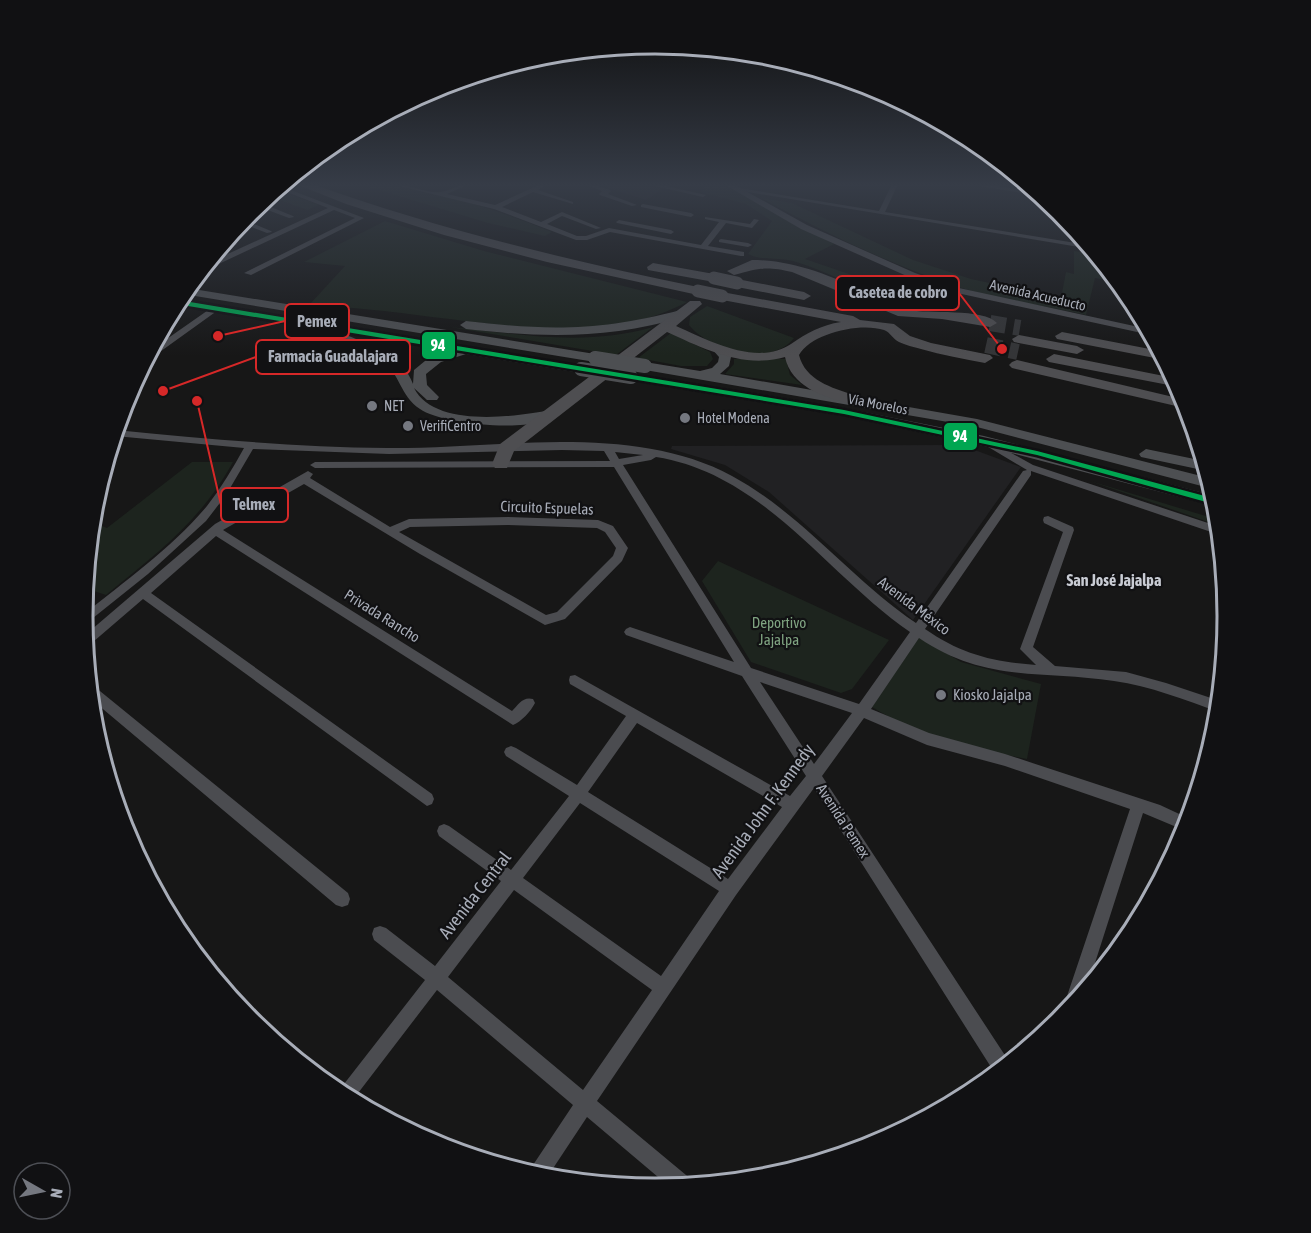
<svg xmlns="http://www.w3.org/2000/svg" width="1311" height="1233" font-family="'Asap Condensed',sans-serif">
	<rect width="100%" height="100%" fill="#171717"/>
	<path fill="#212123" d="M596 184H636L663 189 646 200Z
		M950 445 972 449 1021 467 913 620 769 492 725 465 671 449 672 446Z"/>
	<path fill="#1d241e" d="M359 184C424 184 491 208 552 232L545 236 488 223Z
		M709 184H724L834 244 805 259 884 286 913 287 965 296C936 295 905 298 876 291 847 284 821 269 793 261 777 257 762 261 748 254L772 221 746 204 700 192Z
		M281 191 319 205 307 210 277 199 266 203 262 202Z
		M761 198 792 203 913 260 971 279 1061 298 1066 272 1074 274V251L1096 254 1118 282 1095 278 1086 315C1046 306 1004 301 965 289 893 266 827 234 761 198Z
		M385 221 484 251 687 302C607 344 517 327 432 317 391 311 351 308 310 304L345 266 304 262Z
		M707 306 794 338C771 368 710 351 689 325L690 317Z
		M450 327C518 334 585 347 653 327L616 355Z
		M671 333 710 352 713 359 707 366H681L638 358Z
		M734 359H786L790 375 802 385 725 374 734 364Z
		M192 462H233C200 522 157 553 106 595L85 588 92 522 107 528Z
		M1090 481 1219 520 1220 526Z
		M718 561 889 640 852 689 841 693 751 662 702 581Z
		M919 637 961 662 1041 684 1027 759C973 748 919 737 872 707Z"/>
	<g fill="none" stroke-linecap="round" stroke-linejoin="round">
		<path stroke="#343537" stroke-width="16" stroke-dasharray="16 8" stroke-linecap="butt" d="M990 323 1020 328
			M986 345 1018 352"/>
		<path fill="#4b4c50" fill-rule="evenodd" d="M391 184C407 183 428 194 440 192 451 191 458 184 469 184L447 194 495 205 541 184H548L538 190 573 202V204L533 192 502 207 541 222 562 212 601 228 596 229 562 216 547 224 577 236H586L609 228 701 245 719 222 705 219V217L750 224 754 219 759 220 752 228 726 223 708 246 744 252V256H741L610 232 587 240H576L494 209Z
			M583 184H592L610 190 611 191 608 194 637 205 632 206 600 195 599 194 602 191Z
			M646 184H657L706 195 703 197Z
			M892 184H898L885 212 1088 245 1091 249 736 190 739 188 879 211Z
			M967 184H981L1037 192 1041 196Z
			M284 189H288L364 218 251 275 244 273 355 218 334 210 208 269H203L208 263 328 208 284 191Z
			M261 203 293 216 294 217 289 218 257 206Z
			M643 204 691 213 694 215 691 217 641 207V205Z
			M244 220 271 231 272 232 267 233 241 223Z
			M619 220 671 230 674 232 671 234 617 223 616 222Z
			M227 239 237 244 233 246 224 243Z
			M721 239 748 243 752 245 748 247 719 242V240Z
			M214 306 221 308 150 359H146L151 350Z
			M116 430C207 439 296 447 387 448 496 449 632 422 732 476 802 514 851 579 916 623L1023 471 1027 470 980 442 982 440H988L1033 465 1220 527V535L1031 471V475L925 629C961 654 993 662 1036 665L1020 649 1063 532 1044 523 1043 520 1044 517 1048 516 1073 527 1074 530 1033 647 1055 666 1126 672 1166 683 1220 701 1219 712C1185 700 1150 686 1114 681 1041 670 985 683 919 638L871 709 929 733 1005 754 1160 805 1190 819 1186 831 1143 813 1086 991 1067 1014 1063 1008 1130 809 1005 766 927 745 864 718 822 776 1010 1063 996 1075 814 788 736 895 597 1101 692 1180 694 1186 671 1188 587 1117 546 1179 527 1174 573 1105 437 990 352 1101 337 1093 425 980 374 940 372 934 374 928 380 926 386 928 435 966 501 881 439 836 437 831 439 826 444 824 449 826 511 870 569 796 506 756 504 752 506 748 511 746 516 748 577 785 626 716 570 684 569 680 570 676 575 675 790 796 806 776 742 676 626 635 624 632 626 629 630 627 734 662 614 467 315 468 310 465 315 462 610 461 604 451 562 450 389 454 253 449 226 495 206 521 148 574 83 626V615C125 581 172 548 207 506 221 488 233 468 244 448L115 436ZM615 452 643 455 619 459ZM656 457C764 474 826 574 910 632L859 704 751 668 623 465 651 460ZM760 682 852 713 814 764ZM637 723 782 807 728 879 588 792ZM580 803 719 891 661 976 523 878ZM514 890 652 990 583 1090 448 977Z
			M308 471 313 474 310 478 390 527 409 519 508 517 598 520 613 526 628 548 622 561 565 619 545 625 420 554 304 484 223 530 512 711C518 705 523 696 533 699L535 703C531 711 521 722 513 725L216 536 151 593 432 794 434 799 432 804 427 806 143 599 86 648 84 636 215 524ZM508 525 597 528 605 532 616 548 613 556 557 612 546 615 399 532 410 527Z
			M89 686 95 687 348 893 350 899 348 905 342 907 336 905 91 699Z
			M284 1039C293 1043 302 1051 306 1060L304 1065 277 1044Z"/>
		<path fill="#4b4c50" fill-rule="evenodd" d="M724 184H733L807 225 915 273 959 288 1148 329 1151 335 957 293 909 277 801 229Z"/>
		<path fill="#4d4f52" fill-rule="evenodd" d="M187 288 595 354 601 358 595 362 183 294Z
			M681 310 685 311V317C606 339 547 338 466 329L460 325 466 321C549 331 600 331 681 310Z
			M294 317 581 365 588 369 581 373 466 354 441 362 426 374 427 385 439 397 437 400H427L414 388C434 428 515 417 550 410L557 414C539 434 442 425 420 409 400 396 400 373 381 359 367 349 343 348 332 337L334 334C341 333 349 336 356 339 382 347 403 358 413 384L414 370 431 356 452 351 290 324V318Z
			M718 345 722 346 731 357 729 366 720 374 977 419 1209 478 1213 489 977 427 645 370 638 366 645 362 700 371 712 368 718 362 719 357 712 349Z
			M631 373 844 408 984 436 1215 496 1218 507 984 446 844 416 626 380V374Z
			M1146 449 1204 461 1207 471 1141 457 1139 454Z"/>
		<path fill="#4e4e51" fill-rule="evenodd" d="M296 184H312C438 229 567 260 698 287L705 291 698 295 547 262 444 235 346 204Z
			M752 260C793 260 829 275 866 292 879 298 894 307 908 310 927 314 984 308 997 323L990 327 942 319 898 316 792 272C766 266 760 268 734 275L727 271Z
			M653 263 714 274 721 278 714 282 648 270 647 267Z
			M737 279 804 292 811 296 804 300 732 286V280Z
			M722 292 853 316 860 320 894 324 910 336 931 343 990 355 993 358 985 363C964 359 942 355 921 349 914 347 905 345 899 342 893 339 890 332 884 330 861 322 811 333 799 355 805 380 832 388 854 395L856 398 848 403C823 397 791 386 785 357 744 369 704 349 667 332L514 451 507 468H495L492 464 500 444 690 301H700L702 304 676 326C708 340 757 367 791 344 807 333 821 325 841 322L717 299 715 296Z
			M1062 332 1160 351 1165 360 1057 339 1055 336Z
			M1019 335 1077 346 1084 350 1077 354 1014 342 1012 339Z
			M1054 354 1174 378 1179 387 1049 362 1046 359Z
			M1017 360 1186 400 1189 409 1012 368 1009 365 1012 362Z"/>
		<path stroke="#4d4f52" stroke-width="14" d="M595 358 645 366
			M581 369 631 377"/>
		<path stroke="#4e4e51" stroke-width="13" d="M714 278 737 283
			M698 291 722 296"/>
		<g stroke="#111113" stroke-width="5">
			<path id="bus-1" d="M178 300 844 410 1037 451 1216 499 1217 505 1037 455 844 414 176 304Z"/>
		</g>
		<use href="#bus-1" fill="#00a651" fill-rule="evenodd"/>
	</g>
	<linearGradient id="sky" x2="0" y2="1"><stop stop-color="#0d0d0d"/><stop offset="0.52" stop-color="#363c47"/><stop offset="1" stop-color="#363c47" stop-opacity="0"/></linearGradient>
	<rect width="1311" height="356" fill="url(#sky)"/>
	<g fill="#757880" stroke="#111113" stroke-width="2">
		<circle cx="372" cy="406" r="6"/>
		<circle cx="685" cy="418" r="6"/>
		<circle cx="408" cy="426" r="6"/>
		<circle cx="941" cy="695" r="6"/>
	</g>
	<g text-anchor="middle" stroke-width="4.5" stroke-linejoin="round" paint-order="stroke">
		<g font-size="14" fill="#a8adb8" stroke="#111113">
			<text transform="translate(1038 295) rotate(13)" y="5">Avenida Acueducto</text>
			<text transform="translate(878 404) rotate(11)" y="5">Vía Morelos</text>
		</g>
		<g font-size="14" fill="#a8adb8" stroke="#111113" text-anchor="start">
			<text x="384" y="411">NET</text>
			<text x="697" y="423">Hotel Modena</text>
			<text x="420" y="431">VerifiCentro</text>
		</g>
		<g font-size="15" fill="#a8adb8" stroke="#111113">
			<text transform="translate(547 508) rotate(2)" y="5">Circuito Espuelas</text>
			<text transform="translate(914 606) rotate(37)" y="5">Avenida México</text>
			<text transform="translate(382 616) rotate(32)" y="5">Privada Rancho</text>
			<text transform="translate(843 821) rotate(57)" y="5">Avenida Pemex</text>
		</g>
		<g font-size="15" fill="#7fa381" stroke="#111113">
			<text x="779" y="628">Deportivo<tspan x="779" dy="17">Jajalpa</tspan></text>
		</g>
		<g font-size="15" fill="#a8adb8" stroke="#111113" text-anchor="start">
			<text x="953" y="700">Kiosko Jajalpa</text>
		</g>
		<g font-size="16" font-weight="bold" fill="#c9ccd4" stroke="#111113">
			<text x="1114" y="586">San José Jajalpa</text>
		</g>
		<g font-size="18" fill="#a8adb8" stroke="#111113">
			<text transform="translate(763 811) rotate(-54)" y="6">Avenida John F. Kennedy</text>
			<text transform="translate(475 895) rotate(-52)" y="6">Avenida Central</text>
		</g>
	</g>
	<path d="M0 0H1311V1233H0ZM93 616a562 562 0 1 1 1124 0a562 562 0 1 1-1124 0Z" fill="#111113" fill-rule="evenodd"/>
	<path fill="none" stroke="#a8adb8" stroke-width="3" d="M93 616a562 562 0 1 1 1124 0a562 562 0 1 1-1124 0Z"/>
	<path fill="none" stroke="#d62828" stroke-width="2" d="M1002 349L959 293M218 336L285 321M163 391L256 357M197 401L221 505"/>
	<g fill="#d62828" stroke="#111113" stroke-width="2">
		<circle cx="1002" cy="349" r="6"/>
		<circle cx="218" cy="336" r="6"/>
		<circle cx="163" cy="391" r="6"/>
		<circle cx="197" cy="401" r="6"/>
	</g>
	<g fill="#111113" stroke="#d62828" stroke-width="2">
		<rect x="836" y="276" width="123" height="34" rx="6"/>
		<rect x="285" y="304" width="64" height="34" rx="6"/>
		<rect x="256" y="340" width="154" height="34" rx="6"/>
		<rect x="221" y="488" width="67" height="34" rx="6"/>
	</g>
	<g font-size="16" text-anchor="middle" font-weight="bold" fill="#a8adb8">
		<text x="898" y="298">Casetea de cobro</text>
		<text x="317" y="327">Pemex</text>
		<text x="333" y="362">Farmacia Guadalajara</text>
		<text x="254" y="510">Telmex</text>
	</g>
	<g stroke="#111113" stroke-width="2">
		<rect x="421" y="331" width="35" height="29" rx="6" fill="#00a651"/>
		<rect x="943" y="422" width="35" height="29" rx="6" fill="#00a651"/>
	</g>
	<g font-size="16" text-anchor="middle" font-weight="bold" fill="#fff">
		<text x="438" y="351">94</text>
		<text x="960" y="442">94</text>
	</g>
	<g transform="translate(42 1191) rotate(99)"><circle r="28" fill="#111113" stroke="#4d4f55" stroke-width="1.5"/>
	<path d="M0-4.5L10 22L0 15L-10 22Z" fill="#757880"/>
	<text y="-9" font-size="16" font-weight="bold" text-anchor="middle" fill="#a8adb8">N</text>
	</g>
</svg>
